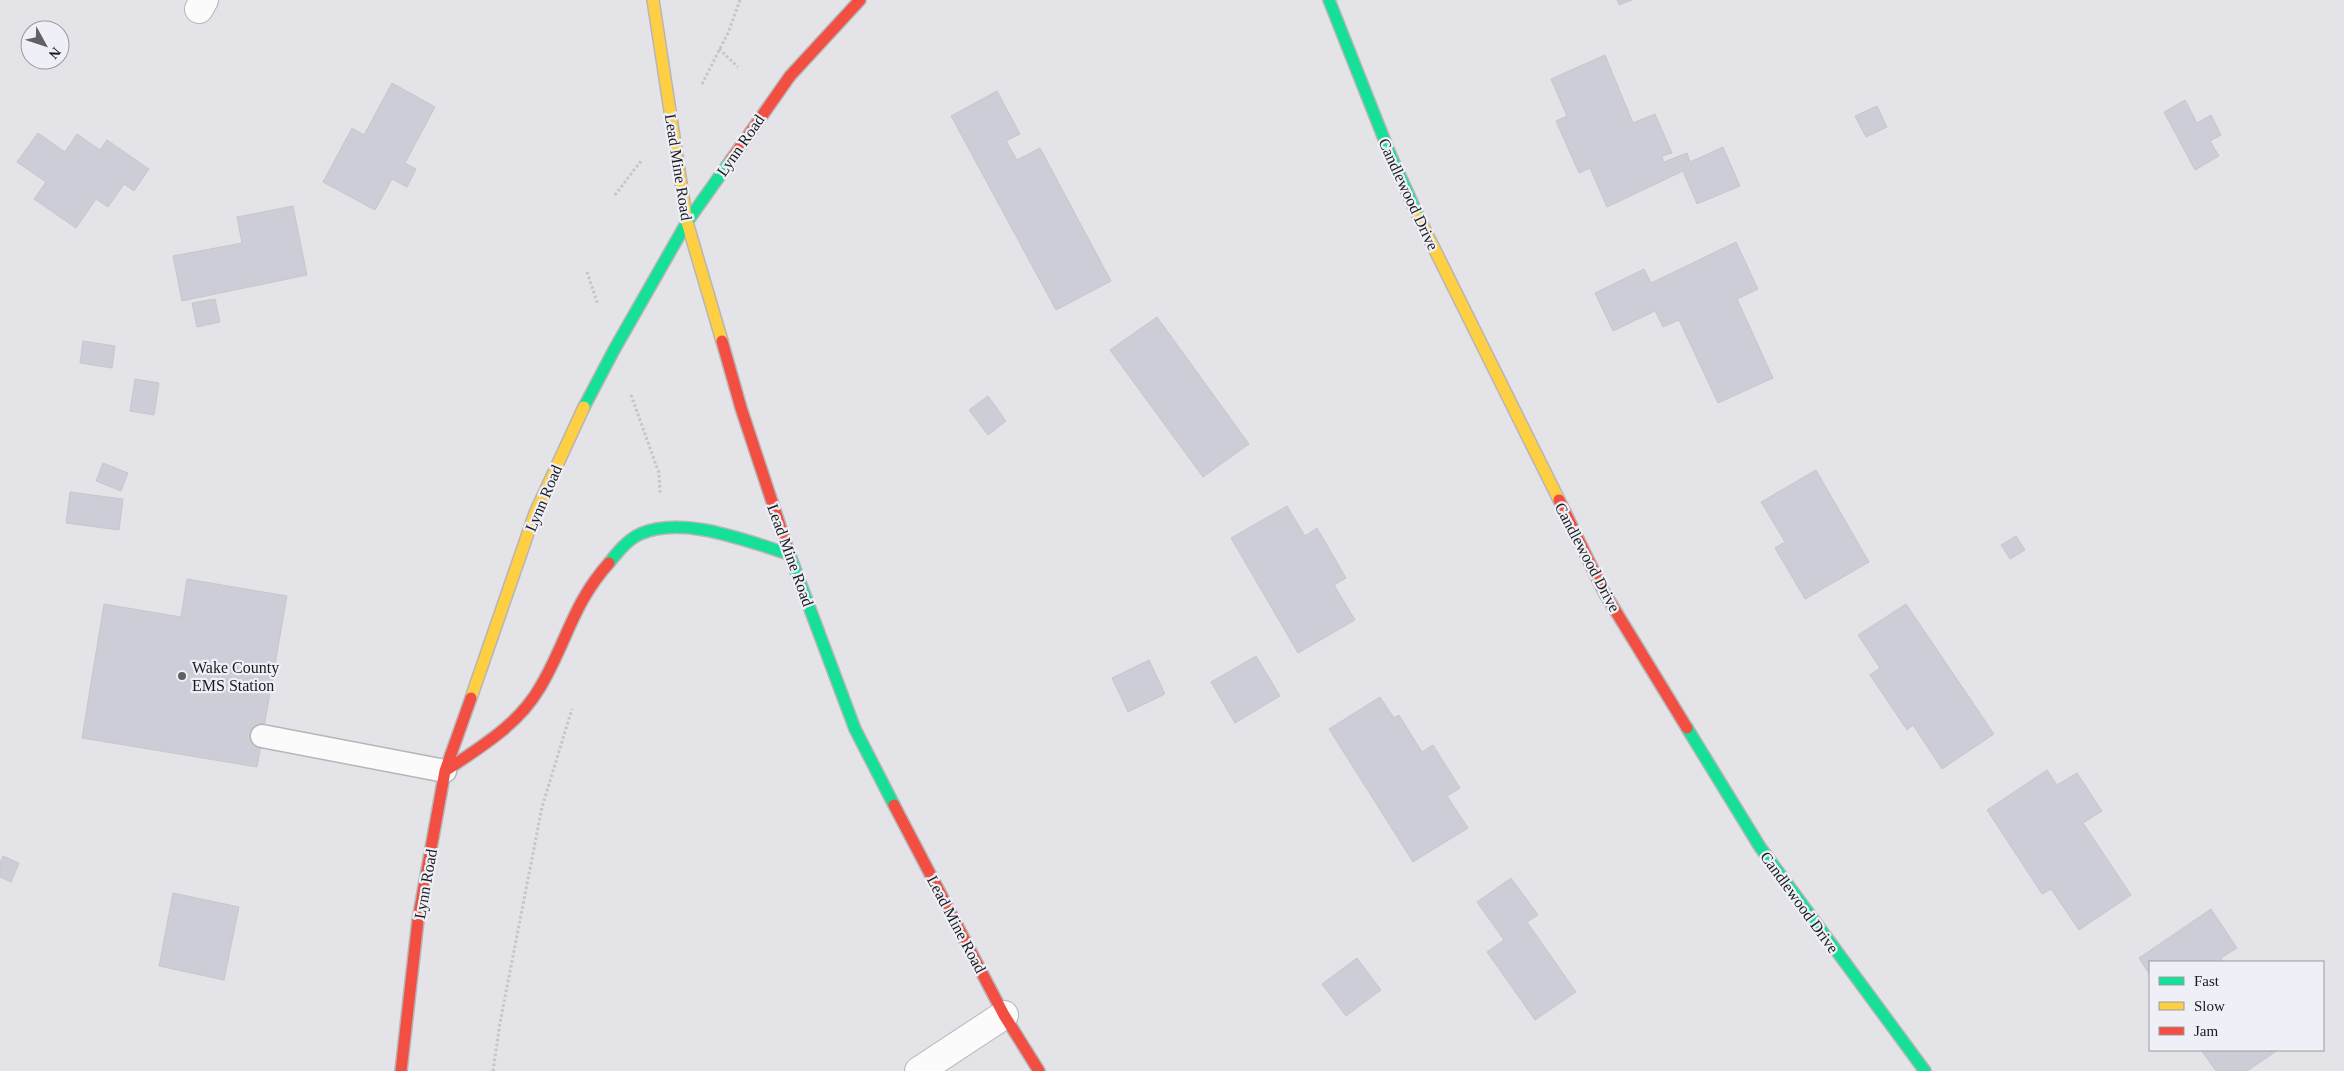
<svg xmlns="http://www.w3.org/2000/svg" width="2344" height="1071" font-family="Georgia,serif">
	<rect width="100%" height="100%" fill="#e4e4e8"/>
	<path fill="#cdcdd7" stroke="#c6c7ca" d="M1617 0H1632L1619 5Z
		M1605 55 1633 123 1655 114 1672 153 1662 156 1664 162 1687 153 1690 162 1723 147 1740 186 1697 204 1683 171 1607 207 1590 168 1579 173 1556 121 1567 116 1551 79Z
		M392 83 435 107 405 163 416 169 407 187 392 179 375 210 323 182 352 128 364 135Z
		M997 91 1020 134 1006 141 1017 160 1040 148 1111 281 1056 310 951 116Z
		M2185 100 2197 123 2211 115 2221 135 2210 141 2219 156 2195 170 2164 112Z
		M1877 106 1887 127 1866 137 1855 116Z
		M38 133 65 152 77 134 100 150 107 140 149 169 134 191 124 184 108 207 96 199 76 228 34 199 46 182 17 162Z
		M293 206 307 275 182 301 173 256 242 243 237 217Z
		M1736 242 1758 289 1737 299 1773 378 1718 403 1679 320 1663 327 1655 311 1613 331 1595 293 1644 269 1651 283Z
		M215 299 220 322 197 327 192 303Z
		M1157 317 1249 444 1203 477 1110 350Z
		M83 341 115 346 112 368 80 363Z
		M135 379 159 383 154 415 130 411Z
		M988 396 1006 421 988 435 969 410Z
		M103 463 128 473 121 491 96 481Z
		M1816 470 1869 562 1805 599 1775 548 1785 542 1761 502Z
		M70 492 123 499 119 530 66 523Z
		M1287 506 1305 536 1317 528 1346 578 1334 585 1355 620 1298 653 1231 538Z
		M2016 536 2025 550 2010 559 2001 545Z
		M187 579 287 596 257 767 82 738 104 604 181 617Z
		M1906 604 1994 734 1942 769 1913 725 1907 730 1870 675 1880 668 1858 635Z
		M1256 656 1280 696 1235 723 1211 682Z
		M1149 660 1165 694 1128 712 1112 678Z
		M1380 697 1394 718 1399 715 1422 752 1433 745 1460 788 1447 796 1468 828 1413 862 1329 729Z
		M2047 770 2057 785 2077 773 2102 811 2083 823 2131 895 2079 930 2051 889 2042 894 1987 810Z
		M3 856 19 863 11 882 0 877V863Z
		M1511 878 1538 915 1527 922 1576 992 1535 1020 1487 952 1504 940 1477 902Z
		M173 893 239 907 224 980 159 966Z
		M2211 909 2237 948 2221 958 2223 962H2150V975L2139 958Z
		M1357 958 1381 990 1346 1016 1322 984Z
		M2201 1050H2278L2247 1071H2216Z"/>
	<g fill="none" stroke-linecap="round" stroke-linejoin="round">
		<g stroke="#b6b6b9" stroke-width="25">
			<path id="lane" d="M262 736 445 771"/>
		</g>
		<g stroke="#b6b6b9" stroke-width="30">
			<path id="street" d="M199 9 204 0
				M919 1071 1004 1015"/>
		</g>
		<g stroke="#b6b6b9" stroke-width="14">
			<path id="fast" d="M1329 0 1390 154 1419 218
				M584 407 614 350 687 222 731 160
				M789 553 855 729 894 805
				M609 563C617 553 627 540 640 534 684 515 746 541 789 554
				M1687 728 1760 847 1925 1071"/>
		</g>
		<g stroke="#b6b6b9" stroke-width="14">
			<path id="slow" d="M653 0 687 222 722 341
				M1419 218 1559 500
				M471 698 535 513 584 407"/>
		</g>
		<g stroke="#b6b6b9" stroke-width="14">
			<path id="jam" d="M731 160 790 76 860 0
				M722 341 741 408 789 553
				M1559 500 1604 592 1687 728
				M445 771C479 748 518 725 539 689 566 645 572 604 609 563
				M894 805 1004 1015 1039 1071
				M401 1071 418 920 445 771 471 698"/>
		</g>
		<path stroke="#c5c5c6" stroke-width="3" stroke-dasharray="2.5 2.5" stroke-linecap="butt" d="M719 49 738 67
			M702 84 728 33 740 0
			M615 195 641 161
			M587 272 598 305
			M631 395 659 473 660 494
			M493 1071 500 1023 542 807 572 709"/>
		<use href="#lane" stroke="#fbfbfc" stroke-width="22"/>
		<use href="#street" stroke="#fbfbfc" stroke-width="28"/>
		<use href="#fast" stroke="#16e098" stroke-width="11"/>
		<use href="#slow" stroke="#ffcf43" stroke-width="11"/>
		<use href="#jam" stroke="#f24e42" stroke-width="11"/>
	</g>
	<circle fill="#616164" stroke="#eff0f7" stroke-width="2" cx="182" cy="676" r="5"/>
	<g text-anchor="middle" stroke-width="4.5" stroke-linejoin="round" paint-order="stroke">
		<g font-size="16" fill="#1a1b1d" stroke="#eff0f7">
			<text transform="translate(740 145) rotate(-55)" y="6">Lynn Road</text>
			<text transform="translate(679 167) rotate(81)" y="6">Lead Mine Road</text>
			<text transform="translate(1409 194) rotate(65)" y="6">Candlewood Drive</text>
			<text transform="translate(543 498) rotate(-67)" y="6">Lynn Road</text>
			<text transform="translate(791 555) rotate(70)" y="6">Lead Mine Road</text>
			<text transform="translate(1588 557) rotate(62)" y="6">Candlewood Drive</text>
			<text transform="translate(425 884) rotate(-80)" y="6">Lynn Road</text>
			<text transform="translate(1800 902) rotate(54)" y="6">Candlewood Drive</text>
			<text transform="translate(957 924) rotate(62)" y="6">Lead Mine Road</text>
		</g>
		<g font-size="16" fill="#1a1b1d" stroke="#eff0f7" text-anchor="start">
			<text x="192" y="673">Wake County<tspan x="192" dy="18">EMS Station</tspan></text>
		</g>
	</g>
	<rect x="2149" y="961" width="175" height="90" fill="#eff0f7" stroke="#9a9ba0"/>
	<rect x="2159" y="977" width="25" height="8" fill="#16e098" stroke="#9a9ba0"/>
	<text x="2194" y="986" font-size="15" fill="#1a1b1d">Fast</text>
	<rect x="2159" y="1002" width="25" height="8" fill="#ffcf43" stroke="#9a9ba0"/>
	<text x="2194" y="1011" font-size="15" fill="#1a1b1d">Slow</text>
	<rect x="2159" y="1027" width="25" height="8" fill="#f24e42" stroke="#9a9ba0"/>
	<text x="2194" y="1036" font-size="15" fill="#1a1b1d">Jam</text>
	<g transform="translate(45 45) rotate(130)"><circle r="24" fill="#eff0f7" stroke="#9a9ba0"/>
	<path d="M0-4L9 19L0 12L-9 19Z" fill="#616164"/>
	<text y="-8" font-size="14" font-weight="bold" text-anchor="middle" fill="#1a1b1d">N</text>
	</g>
</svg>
